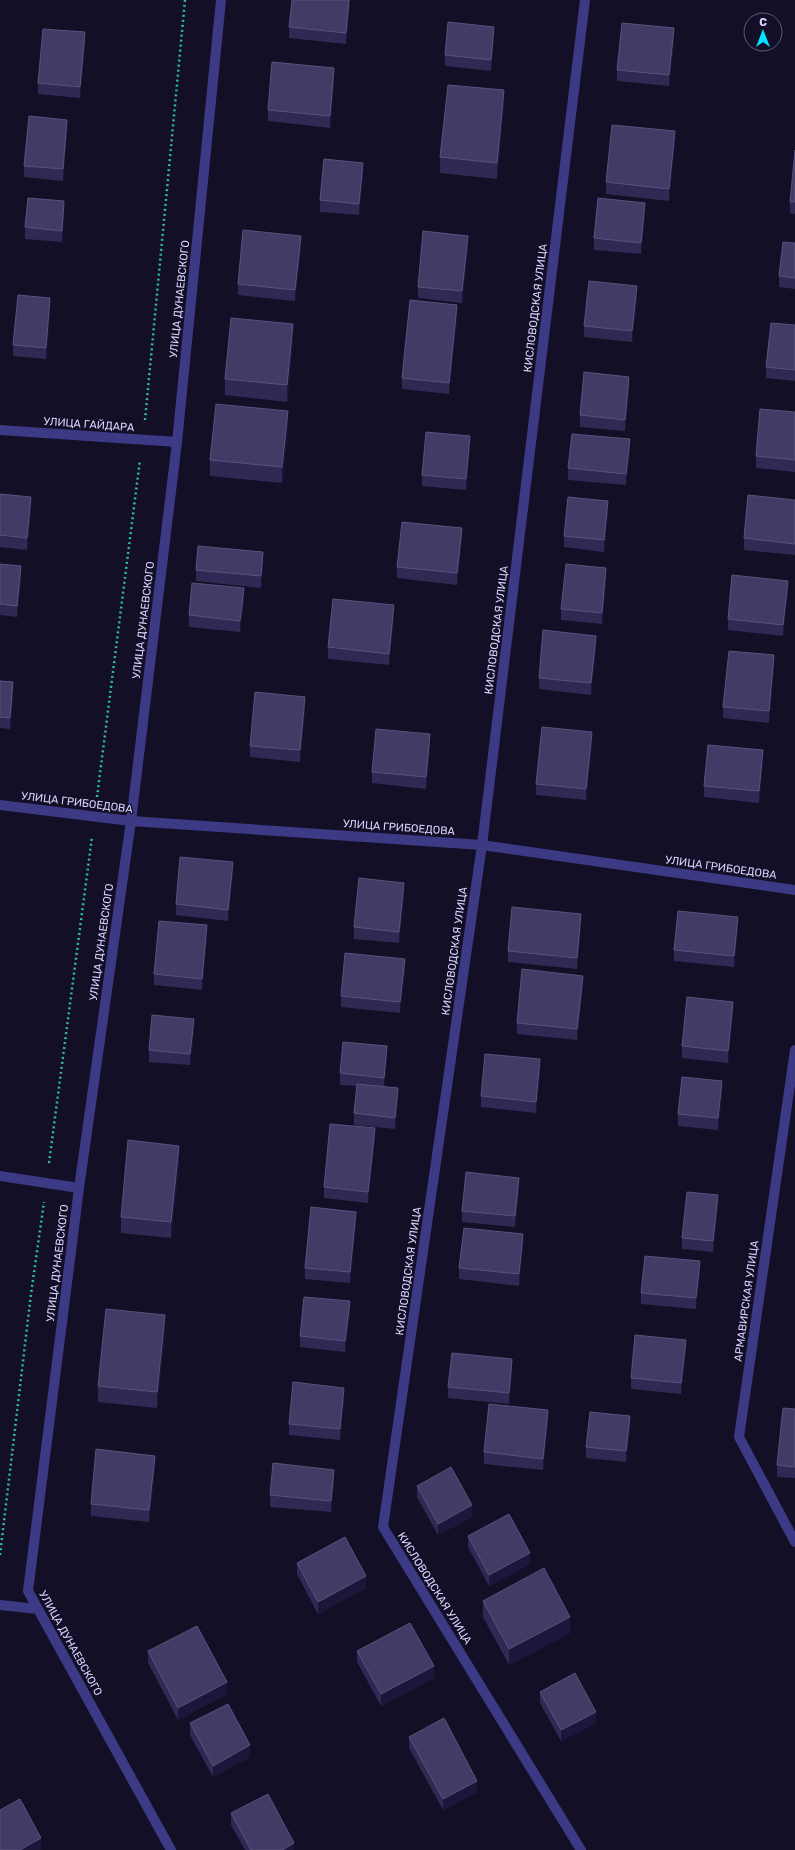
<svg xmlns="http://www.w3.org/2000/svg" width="795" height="1850" font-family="Rubik,sans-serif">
	<rect width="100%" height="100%" fill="#130f26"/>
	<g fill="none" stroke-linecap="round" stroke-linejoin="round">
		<path stroke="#2fb8b0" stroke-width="2.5" stroke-dasharray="2 3" stroke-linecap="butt" d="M145 420 185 0
			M97 797 140 460
			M49 1163 92 837
			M0 1555 31 1294 44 1202"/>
		<path stroke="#3d3a85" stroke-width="10" d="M0 430 177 442
			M0 805 131 821 482 845 795 890
			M795 1050 739 1437 795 1542
			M0 1176 79 1188
			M0 1605 38 1609
			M171 1850 28 1591 79 1188 131 821 177 442 221 0
			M581 1850 383 1527 482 845 585 0"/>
	</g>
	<path fill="#312854" d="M350 0 346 44 289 38V27Z
		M494 39 491 71 445 66V55Z
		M674 40 669 86 617 81V70Z
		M85 43 80 98 38 94V83Z
		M334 80 330 128 268 121V110Z
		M504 107 497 179 440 173V157Z
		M67 131 63 181 24 177V166Z
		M675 143 669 201 606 194V182Z
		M795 150V214L790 213V202Z
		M363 174 359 215 320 212V200Z
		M64 213 62 242 25 239V227Z
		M645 214 641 254 594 250V238Z
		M795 243V289L779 287V276Z
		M301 247 295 301 238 295V284Z
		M468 247 462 303 418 298V287Z
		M637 297 632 342 584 337V326Z
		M50 309 46 359 13 356V345Z
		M457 316 449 394 402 389V378Z
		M795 325V381L766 378V367Z
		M293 340 287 402 225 395V379Z
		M629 388 625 431 580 427V415Z
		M795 412V472L756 468V456Z
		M288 427 282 483 210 476V460Z
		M470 447 466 490 422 486V475Z
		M630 451 626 485 568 480V468Z
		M0 494 31 509 27 550 0 547Z
		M795 500V555L744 550V538Z
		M608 512 604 552 564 547V536Z
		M462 539 457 585 397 578V567Z
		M0 564 21 577 17 617 0 615Z
		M263 564 261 588 196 581V570Z
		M606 579 602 624 561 620V609Z
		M788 592 783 636 728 630V619Z
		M244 599 240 632 189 627V615Z
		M394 617 389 665 328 659V647Z
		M596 647 591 695 539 689V678Z
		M774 667 769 723 723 718V707Z
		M0 681 13 694 10 729 0 728Z
		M305 708 300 762 250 757V746Z
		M592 743 586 800 536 795V784Z
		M430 745 426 789 372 783V772Z
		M763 761 759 803 704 797V786Z
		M233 874 228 921 176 915V904Z
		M404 894 399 943 354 939V927Z
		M581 925 577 969 508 962V951Z
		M738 928 734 967 674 961V950Z
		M207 937 202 990 154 985V974Z
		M405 970 400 1013 341 1007V996Z
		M583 987 577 1040 517 1034V1023Z
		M733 1013 728 1063 682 1058V1046Z
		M194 1030 190 1065 149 1062V1050Z
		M387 1058 384 1086 398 1099 395 1129 354 1125V1113L357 1086 340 1085V1073Z
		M540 1071 536 1113 481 1107V1096Z
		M722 1092 718 1130 678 1126V1114Z
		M375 1139 368 1203 324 1198V1187Z
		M179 1162 171 1238 121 1233V1217Z
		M519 1189 515 1227 462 1222V1211Z
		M718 1206 713 1252 682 1249V1238Z
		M356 1224 350 1283 305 1279V1268Z
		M523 1246 519 1286 459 1279V1268Z
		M700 1272 696 1309 641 1304V1293Z
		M350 1313 345 1352 300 1347V1336Z
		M165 1331 157 1408 98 1402V1386Z
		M686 1351 681 1394 631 1389V1378Z
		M512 1370 509 1404 448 1398V1387Z
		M344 1399 340 1440 289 1435V1424Z
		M795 1409V1478L777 1477V1465Z
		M548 1421 543 1470 484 1464V1452Z
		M630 1427 626 1462 586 1458V1447Z
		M155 1467 149 1522 91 1516V1504Z
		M334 1481 331 1512 270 1507V1495Z
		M417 1486 472 1517 438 1535 417 1497Z
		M468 1536 530 1564 489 1586 468 1547Z
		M297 1563 366 1588 318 1614 297 1574Z
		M483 1601 570 1633 509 1665 483 1617Z
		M148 1651 227 1694 178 1720 148 1663Z
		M357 1651 434 1678 381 1706 357 1662Z
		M540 1692 596 1723 561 1741 540 1703Z
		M190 1723 250 1757 213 1777 190 1735Z
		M409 1737 477 1792 443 1810 409 1748Z
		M231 1813 294 1850H245L231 1825Z"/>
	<path fill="#1d163a" d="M349 0H350L346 44V33Z
		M494 27V39L491 71V60Z
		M674 28V40L669 86V75Z
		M85 32V43L80 98V87Z
		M334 68V80L330 128V116Z
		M504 90V107L497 179V163Z
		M67 120V131L63 181V169Z
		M675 131V143L669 201V189Z
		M363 163V174L359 215V204Z
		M64 201V213L62 242V231Z
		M645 203V214L641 254V243Z
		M301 236V247L295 301V290Z
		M468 236V247L462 303V291Z
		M637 286V297L632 342V331Z
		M50 298V309L46 359V348Z
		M457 305V316L449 394V383Z
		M293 324V340L287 402V385Z
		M629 377V388L625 431V420Z
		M288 411V427L282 483V467Z
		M470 436V447L466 490V479Z
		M630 439V451L626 485V474Z
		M31 497V509L27 550V538Z
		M608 501V512L604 552V540Z
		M462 528V539L457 585V573Z
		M263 552V564L261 588V576Z
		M21 566V577L17 617V606Z
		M606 568V579L602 624V613Z
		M788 581V592L783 636V625Z
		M244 588V599L240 632V621Z
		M394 605V617L389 665V654Z
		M596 636V647L591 695V683Z
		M774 655V667L769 723V711Z
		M13 682V694L10 729V718Z
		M305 697V708L300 762V750Z
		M592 732V743L586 800V789Z
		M430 734V745L426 789V777Z
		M763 750V761L759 803V791Z
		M233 862V874L228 921V910Z
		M404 883V894L399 943V932Z
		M581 914V925L577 969V958Z
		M738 917V928L734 967V956Z
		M207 925V937L202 990V979Z
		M405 959V970L400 1013V1002Z
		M583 976V987L577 1040V1029Z
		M733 1002V1013L728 1063V1051Z
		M194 1019V1030L190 1065V1054Z
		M387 1046V1058L384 1089V1078Z
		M540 1059V1071L536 1113V1102Z
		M722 1081V1092L718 1130V1118Z
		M398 1088V1099L395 1129V1118Z
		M375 1128V1139L368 1203V1192Z
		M179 1146V1162L171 1238V1222Z
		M519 1178V1189L515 1227V1216Z
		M718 1195V1206L713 1252V1241Z
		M356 1212V1224L350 1283V1272Z
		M523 1234V1246L519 1286V1274Z
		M700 1261V1272L696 1309V1298Z
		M350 1301V1313L345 1352V1341Z
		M165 1315V1331L157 1408V1392Z
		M686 1340V1351L681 1394V1383Z
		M512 1359V1370L509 1404V1393Z
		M344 1388V1399L340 1440V1429Z
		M548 1410V1421L543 1470V1459Z
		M630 1416V1427L626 1462V1451Z
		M155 1456V1467L149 1522V1510Z
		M334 1470V1481L331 1512V1501Z
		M472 1505V1517L438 1535V1524Z
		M530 1553V1564L489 1586V1575Z
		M366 1576V1588L318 1614V1602Z
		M570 1617V1633L509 1665V1649Z
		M434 1666V1678L381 1706V1694Z
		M227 1682V1694L178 1720V1708Z
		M596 1712V1723L561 1741V1730Z
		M250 1745V1757L213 1777V1766Z
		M477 1781V1792L443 1810V1799Z
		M41 1838V1849L40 1850H20Z
		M294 1843V1850H282Z"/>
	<path fill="#433a66" stroke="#5a527e" d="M292 0H349L346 33 289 27Z
		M448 22 494 27 491 60 445 55Z
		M622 23 674 28 669 75 617 70Z
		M43 29 85 32 80 87 38 83Z
		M272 62 334 68 330 116 268 110Z
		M448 85 504 90 497 163 440 157Z
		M29 116 67 120 63 169 24 166Z
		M612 125 675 131 669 189 606 182Z
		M795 150V202H790Z
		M324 159 363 163 359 204 320 200Z
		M28 198 64 201 62 231 25 227Z
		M598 198 645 203 641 243 594 238Z
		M243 230 301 236 295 290 238 284Z
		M423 231 468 236 462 291 418 287Z
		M783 242 795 243V278L779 276Z
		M589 281 637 286 632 331 584 326Z
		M18 295 50 298 46 348 13 345Z
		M410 300 457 305 449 383 402 378Z
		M231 318 293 324 287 385 225 379Z
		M771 323 795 325V370L766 367Z
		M584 372 629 377 625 420 580 415Z
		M216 404 288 411 282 467 210 460Z
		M760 409 795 412V460L756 456Z
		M426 432 470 436 466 479 422 475Z
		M572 434 630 439 626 474 568 468Z
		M0 494 31 497 27 538 0 535Z
		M748 495 795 500V544L744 538Z
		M568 497 608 501 604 540 564 536Z
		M402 522 462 528 457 573 397 567Z
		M198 546 263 552 261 576 196 570Z
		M0 564 21 566 17 606 0 604Z
		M566 564 606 568 602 613 561 609Z
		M732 575 788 581 783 625 728 619Z
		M192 583 244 588 240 621 189 615Z
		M333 599 394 605 389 654 328 647Z
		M543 630 596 636 591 683 539 678Z
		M729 651 774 655 769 711 723 707Z
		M0 681 13 682 10 718 0 717Z
		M255 692 305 697 300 750 250 746Z
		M542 727 592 732 586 789 536 784Z
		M376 729 430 734 426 777 372 772Z
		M708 745 763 750 759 791 704 786Z
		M180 857 233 862 228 910 176 904Z
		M359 878 404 883 399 932 354 927Z
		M512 907 581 914 577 958 508 951Z
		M678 911 738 917 734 956 674 950Z
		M159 921 207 925 202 979 154 974Z
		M345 953 405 959 400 1002 341 996Z
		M522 969 583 976 577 1029 517 1023Z
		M687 997 733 1002 728 1051 682 1046Z
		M152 1015 194 1019 190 1054 149 1050Z
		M343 1042 387 1046 384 1078 340 1073Z
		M485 1054 540 1059 536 1102 481 1096Z
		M682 1077 722 1081 718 1118 678 1114Z
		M357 1084 398 1088 395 1118 354 1113Z
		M330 1124 375 1128 368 1192 324 1187Z
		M128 1140 179 1146 171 1222 121 1217Z
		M466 1172 519 1178 515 1216 462 1211Z
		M687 1192 718 1195 713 1241 682 1238Z
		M311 1207 356 1212 350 1272 305 1268Z
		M464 1228 523 1234 519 1274 459 1268Z
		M645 1256 700 1261 696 1298 641 1293Z
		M304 1297 350 1301 345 1341 300 1336Z
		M106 1309 165 1315 157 1392 98 1386Z
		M635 1335 686 1340 681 1383 631 1378Z
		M452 1353 512 1359 509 1393 448 1387Z
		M293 1382 344 1388 340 1429 289 1424Z
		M489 1404 548 1410 543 1459 484 1452Z
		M783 1408 795 1409V1467L777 1465Z
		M590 1412 630 1416 626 1451 586 1447Z
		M96 1449 155 1456 149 1510 91 1504Z
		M273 1463 334 1470 331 1501 270 1495Z
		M451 1467 472 1505 438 1524 417 1486Z
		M509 1514 530 1553 489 1575 468 1536Z
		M345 1537 366 1576 318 1602 297 1563Z
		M544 1568 570 1617 509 1649 483 1601Z
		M410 1623 434 1666 381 1694 357 1651Z
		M197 1626 227 1682 178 1708 148 1651Z
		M575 1673 596 1712 561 1730 540 1692Z
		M228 1704 250 1745 213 1766 190 1723Z
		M444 1718 477 1781 443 1799 409 1737Z
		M268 1794 294 1843 282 1850H251L231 1813Z
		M20 1799 41 1838 20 1850H0V1810Z"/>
	<g text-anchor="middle" stroke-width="3" stroke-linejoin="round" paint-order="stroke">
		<g font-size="11" fill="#d9d4ff" stroke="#130f26">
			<text transform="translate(179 299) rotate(-84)" y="4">УЛИЦА ДУНАЕВСКОГО</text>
			<text transform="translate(535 308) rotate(-83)" y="4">КИСЛОВОДСКАЯ УЛИЦА</text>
			<text transform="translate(89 424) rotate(4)" y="4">УЛИЦА ГАЙДАРА</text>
			<text transform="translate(143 620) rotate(-83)" y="4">УЛИЦА ДУНАЕВСКОГО</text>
			<text transform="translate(496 630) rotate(-83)" y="4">КИСЛОВОДСКАЯ УЛИЦА</text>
			<text transform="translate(77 802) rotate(7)" y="4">УЛИЦА ГРИБОЕДОВА</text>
			<text transform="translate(399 827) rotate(4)" y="4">УЛИЦА ГРИБОЕДОВА</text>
			<text transform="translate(721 867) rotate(8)" y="4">УЛИЦА ГРИБОЕДОВА</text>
			<text transform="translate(101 942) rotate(-82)" y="4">УЛИЦА ДУНАЕВСКОГО</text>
			<text transform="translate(454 951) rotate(-82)" y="4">КИСЛОВОДСКАЯ УЛИЦА</text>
			<text transform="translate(57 1263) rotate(-83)" y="4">УЛИЦА ДУНАЕВСКОГО</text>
			<text transform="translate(408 1271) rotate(-82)" y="4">КИСЛОВОДСКАЯ УЛИЦА</text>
			<text transform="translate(746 1301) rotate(-82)" y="4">АРМАВИРСКАЯ УЛИЦА</text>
			<text transform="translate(435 1588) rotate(58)" y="4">КИСЛОВОДСКАЯ УЛИЦА</text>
			<text transform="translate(71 1643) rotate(61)" y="4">УЛИЦА ДУНАЕВСКОГО</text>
		</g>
	</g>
	<g transform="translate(763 32)"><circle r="19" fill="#130f26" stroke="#625e7d"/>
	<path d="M0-3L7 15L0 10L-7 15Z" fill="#00e5ff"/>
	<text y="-6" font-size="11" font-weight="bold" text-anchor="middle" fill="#d9d4ff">С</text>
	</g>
</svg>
